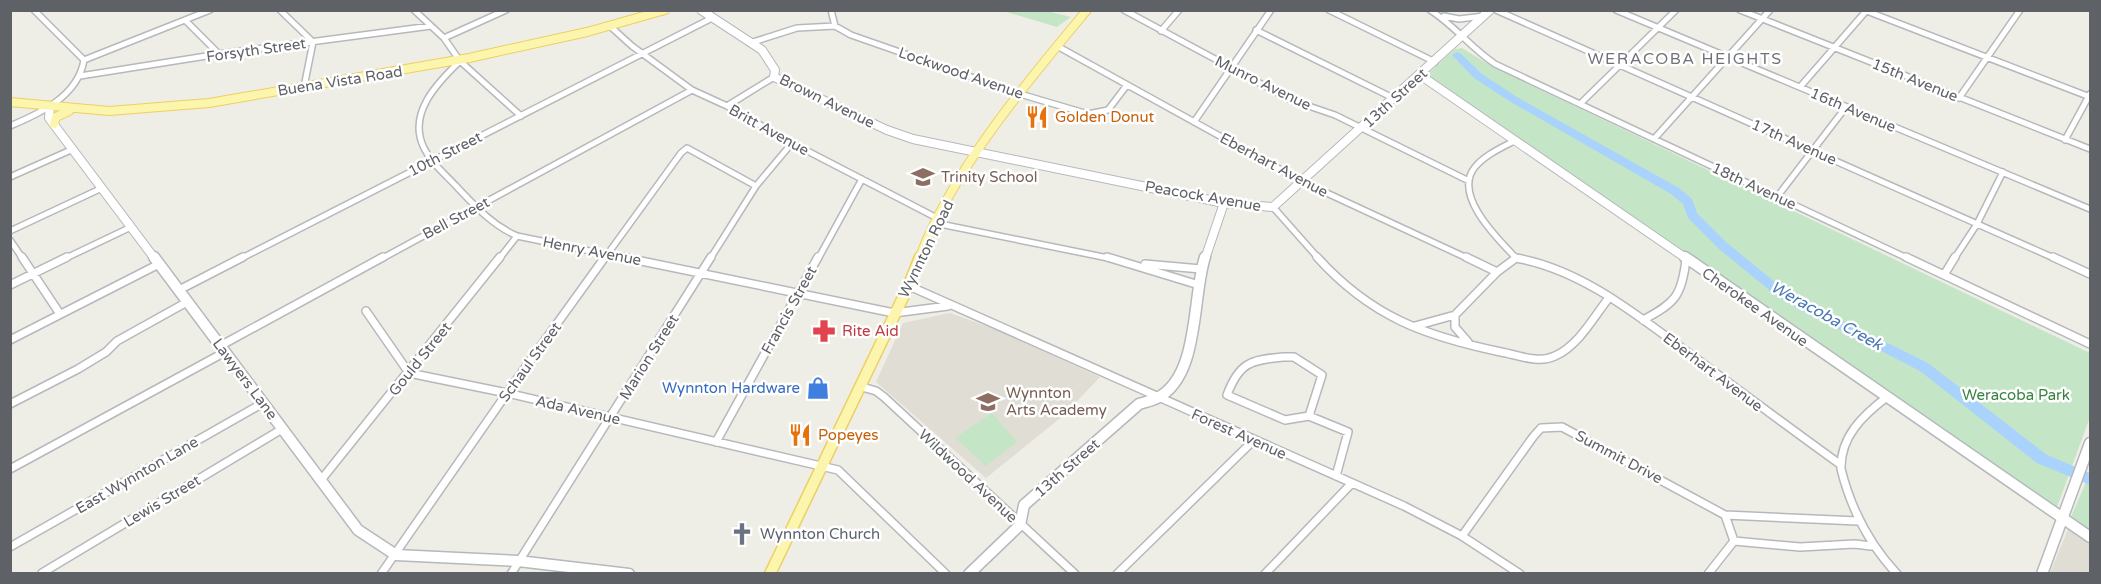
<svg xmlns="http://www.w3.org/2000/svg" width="2101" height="584" font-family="'Varela Round',sans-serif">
	<rect width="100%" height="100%" fill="#efeee6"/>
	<path fill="#dfddd4" d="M950 313 997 330 1100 377 1064 415 986 478 876 382 903 323Z
		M2068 529 2090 543V573H2050Z"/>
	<path fill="#c4e6c6" d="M1003 11H1047L1071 17 1057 27Z
		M1462 48 1493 67 2090 353V417L2056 510 1430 77V72L1455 49Z
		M992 413 1017 442 986 466 955 438Z
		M2090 473V533L2070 519Z"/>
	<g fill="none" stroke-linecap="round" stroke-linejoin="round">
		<path fill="#a9d3fc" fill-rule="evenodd" d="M1451 10 1446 14 1441 11V10Z
			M1457 52 1460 53 1482 74 1517 97 1679 188 1692 199 1697 213 1726 242 1782 288 1803 301 1928 363 2047 455 2090 473V485L2037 463 1920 371 1795 307 1774 294 1718 248 1688 218 1683 204 1671 194 1509 101 1474 78 1452 55Z"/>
		<g stroke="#b6b8bc" stroke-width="8">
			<path id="street-far1" d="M280 10 313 42 304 87
				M414 10 444 38 460 61 521 116
				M831 10 835 26 851 35 1020 94 1088 114 1108 110 1127 85
				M1124 10 1291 100 1335 115 1469 181
				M1329 10 1435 62
				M1430 10C1454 25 1471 48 1495 64L1909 259
				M1496 10 2056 259
				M1616 10 2090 209
				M1740 10 2090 149
				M1864 10 2090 97
				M1444 16 1459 19 1484 16
				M185 20 219 54
				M611 27 632 46 692 90 727 106 792 143 937 218
				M1256 30 1393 98
				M1161 31 1179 10
				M444 38 506 10
				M750 43 797 28 835 26
				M1057 46 1301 181 1469 259
				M84 60 210 10
				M460 61C437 83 407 114 424 148 431 163 445 174 457 187 475 206 492 225 517 236L629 259
				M80 76 219 54 431 26
				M1800 87 1867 10
				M1959 98 2020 10
				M1580 104 1676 10
				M727 106 774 77
				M1194 122 1271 10
				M10 126C41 113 78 96 84 60L34 10
				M1654 139 1770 10
				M2065 140 2090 94
				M1514 141C1501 148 1485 155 1475 167 1452 195 1498 239 1516 258
				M10 177 73 149
				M1777 197 1846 107
				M1273 207 1319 259
				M935 223 1113 259
				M10 231 102 188
				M10 240 23 259
				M1516 258 1521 259
				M64 259 131 227
				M240 259 712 18
				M381 259 692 90
				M499 259 517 236
				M604 259 681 153 687 148 756 186
				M710 259 756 186 792 143
				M818 259 862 179
				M1954 259 1977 224 2003 172"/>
		</g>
		<g stroke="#b6b8bc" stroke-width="10">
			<path id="street" d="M22 257 60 314
				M622 257 894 313 948 306
				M1107 257 1199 285
				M1317 257C1371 317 1425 336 1501 352 1518 355 1538 364 1555 356 1579 345 1593 318 1608 299
				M1466 257 1497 272
				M1906 257 2090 344
				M2053 257 2090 274
				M1516 258C1586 270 1645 322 1701 362 1748 397 1794 431 1841 465
				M1145 264 1201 269
				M1944 275 1955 257
				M10 285 67 257
				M909 286 1404 506 1462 536 1520 574
				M179 290 243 257
				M366 311 409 373 507 393 838 470 946 574
				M1455 315V327L1468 342
				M1643 320C1675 303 1682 296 1686 259
				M1415 326 1455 315 1497 272 1516 258
				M10 340 159 264
				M220 346 383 257
				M1283 357H1294L1322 375 1309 416 1285 420 1227 395C1239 363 1250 360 1283 357Z
				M859 386 876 391 884 397 1075 574
				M1887 397C1863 415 1840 437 1841 469 1851 509 1869 544 1897 574
				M10 404 78 369 106 352 117 341 187 302
				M1309 416 1348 432 1336 476
				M716 442 818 257
				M10 469 225 352
				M321 480 500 257
				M1725 515 1858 521
				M1462 536 1533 437 1541 428 1562 427 1725 515 1734 541
				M10 547 263 403
				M42 573 282 429
				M381 574 507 393 605 257
				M511 574 711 257
				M1117 574 1254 440
				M1265 574 1352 483
				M1708 574 1734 541 1800 547 1855 544 1871 546"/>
		</g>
		<g stroke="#b5b8bd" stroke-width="10">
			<path id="secondary-far1" d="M701 10 762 50 775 70 774 77 887 130 913 139 1224 203 1273 207 1490 10
				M1420 75 1687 259
				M50 106 49 118 155 259
				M1205 259 1224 203"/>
		</g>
		<g stroke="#b5b8bd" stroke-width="13">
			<path id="secondary" d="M154 257 358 530 396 555 518 561 629 574
				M1685 257 2090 537
				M969 574 1020 525 1024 505 1139 404C1145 402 1151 401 1157 398 1200 377 1192 296 1205 257
				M2042 574 2090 443"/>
		</g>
		<g stroke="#edcf62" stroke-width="10">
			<path id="primary-far1" d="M10 102 109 111 209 103 469 58 587 32 665 10
				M54 124 56 117 69 111
				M919 259C952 170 1027 82 1087 10"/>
		</g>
		<g stroke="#edcf62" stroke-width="13">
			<path id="primary" d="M770 574 908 287 920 257"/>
		</g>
		<use href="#street-far1" stroke="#fff" stroke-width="5"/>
		<use href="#street" stroke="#fff" stroke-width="7"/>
		<use href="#secondary-far1" stroke="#fff" stroke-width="8"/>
		<use href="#secondary" stroke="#fff" stroke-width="10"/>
		<use href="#primary-far1" stroke="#fcf5ae" stroke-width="8"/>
		<use href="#primary" stroke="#fcf5ae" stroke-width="10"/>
	</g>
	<defs>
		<g id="restaurant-bare" transform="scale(1.8)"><path d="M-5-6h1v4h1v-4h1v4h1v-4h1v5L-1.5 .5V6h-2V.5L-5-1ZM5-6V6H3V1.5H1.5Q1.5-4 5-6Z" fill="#e8710a" stroke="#fff" stroke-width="2.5" paint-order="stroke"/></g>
		<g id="school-bare" transform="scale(1.8)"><path d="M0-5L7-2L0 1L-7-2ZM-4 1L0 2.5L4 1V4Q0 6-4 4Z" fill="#8d6e63" stroke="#fff" stroke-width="2.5" paint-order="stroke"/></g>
		<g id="pharmacy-bare" transform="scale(1.8)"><path d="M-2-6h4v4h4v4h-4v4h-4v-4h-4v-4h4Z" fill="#e0444e" stroke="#fff" stroke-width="2.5" paint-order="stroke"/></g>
		<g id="shop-bare" transform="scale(1.8)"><path d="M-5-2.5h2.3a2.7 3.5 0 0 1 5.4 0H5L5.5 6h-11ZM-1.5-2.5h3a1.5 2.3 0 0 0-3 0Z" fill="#3f7fe0" stroke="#fff" stroke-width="2.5" paint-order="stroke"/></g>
		<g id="church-bare" transform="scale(1.8)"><path d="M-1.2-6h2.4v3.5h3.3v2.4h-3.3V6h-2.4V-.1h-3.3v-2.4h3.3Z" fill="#6b7280" stroke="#fff" stroke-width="2.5" paint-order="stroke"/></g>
	</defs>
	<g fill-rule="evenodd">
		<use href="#restaurant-bare" x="1037" y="117"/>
		<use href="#school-bare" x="923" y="177"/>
		<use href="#pharmacy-bare" x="824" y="331"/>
		<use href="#shop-bare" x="818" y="388"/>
		<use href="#school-bare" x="988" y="402"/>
		<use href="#restaurant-bare" x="800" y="435"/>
		<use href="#church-bare" x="742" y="534"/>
	</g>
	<g text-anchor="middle" stroke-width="5" stroke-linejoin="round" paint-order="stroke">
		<g font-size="15" fill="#5e6166" stroke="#fff">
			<text transform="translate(256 50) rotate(-8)" y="5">Forsyth Street</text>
			<text transform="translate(961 73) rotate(19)" y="5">Lockwood Avenue</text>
			<text transform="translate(1915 80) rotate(22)" y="5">15th Avenue</text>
			<text transform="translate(340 81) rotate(-9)" y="5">Buena Vista Road</text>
			<text transform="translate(1263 83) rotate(26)" y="5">Munro Avenue</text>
			<text transform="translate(1395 98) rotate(-42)" y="5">13th Street</text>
			<text transform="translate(827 101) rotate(26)" y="5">Brown Avenue</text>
			<text transform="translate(1853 110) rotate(23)" y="5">16th Avenue</text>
			<text transform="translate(769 130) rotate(29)" y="5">Britt Avenue</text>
			<text transform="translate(1794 142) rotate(24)" y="5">17th Avenue</text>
			<text transform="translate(445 154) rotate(-27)" y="5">10th Street</text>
			<text transform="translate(1274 165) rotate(28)" y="5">Eberhart Avenue</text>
			<text transform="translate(1754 186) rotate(25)" y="5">18th Avenue</text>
			<text transform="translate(1203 196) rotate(10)" y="5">Peacock Avenue</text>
			<text transform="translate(456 218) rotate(-28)" y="5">Bell Street</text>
			<text transform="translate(926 249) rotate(-64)" y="5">Wynnton Road</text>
			<text transform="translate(592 251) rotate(11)" y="5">Henry Avenue</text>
			<text transform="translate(1755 307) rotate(35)" y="5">Cherokee Avenue</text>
			<text transform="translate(789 310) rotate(-61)" y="5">Francis Street</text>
			<text transform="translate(649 357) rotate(-58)" y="5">Marion Street</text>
			<text transform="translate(420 359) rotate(-51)" y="5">Gould Street</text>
			<text transform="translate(530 362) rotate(-54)" y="5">Schaul Street</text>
			<text transform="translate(1713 372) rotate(37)" y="5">Eberhart Avenue</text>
			<text transform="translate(245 379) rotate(53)" y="5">Lawyers Lane</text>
			<text transform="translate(578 410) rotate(13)" y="5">Ada Avenue</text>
			<text transform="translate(1239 434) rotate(24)" y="5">Forest Avenue</text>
			<text transform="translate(1619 457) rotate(28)" y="5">Summit Drive</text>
			<text transform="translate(1067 468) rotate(-41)" y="5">13th Street</text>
			<text transform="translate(137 475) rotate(-30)" y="5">East Wynnton Lane</text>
			<text transform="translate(968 476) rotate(43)" y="5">Wildwood Avenue</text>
			<text transform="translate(162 501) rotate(-31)" y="5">Lewis Street</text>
		</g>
		<g font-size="15" fill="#c56008" stroke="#fff" text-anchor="start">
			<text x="1055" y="122">Golden Donut</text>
			<text x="818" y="440">Popeyes</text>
		</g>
		<g font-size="15" fill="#785e54" stroke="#fff" text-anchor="start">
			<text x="941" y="182">Trinity School</text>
			<text x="1006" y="398">Wynnton<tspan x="1006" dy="17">Arts Academy</tspan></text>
		</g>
		<g font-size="15" fill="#be3a42" stroke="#fff" text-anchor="start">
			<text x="842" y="336">Rite Aid</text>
		</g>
		<g font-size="15" fill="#366cbe" stroke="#fff" text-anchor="end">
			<text x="800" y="393">Wynnton Hardware</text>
		</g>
		<g font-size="15" fill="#388240" stroke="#fff">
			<text x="2016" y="400">Weracoba Park</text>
		</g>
		<g font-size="15" fill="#5b616d" stroke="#fff" text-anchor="start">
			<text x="760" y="539">Wynnton Church</text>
		</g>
		<g font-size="16" letter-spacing="1.5" fill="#6f7378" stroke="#fff">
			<text x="1685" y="64">WERACOBA HEIGHTS</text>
		</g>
		<g font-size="16" font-style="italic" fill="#4878b7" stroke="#fff">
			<text transform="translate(1827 315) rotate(29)" y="6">Weracoba Creek</text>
		</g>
	</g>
	<rect width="2101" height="584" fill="none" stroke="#5e6166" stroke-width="24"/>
</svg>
